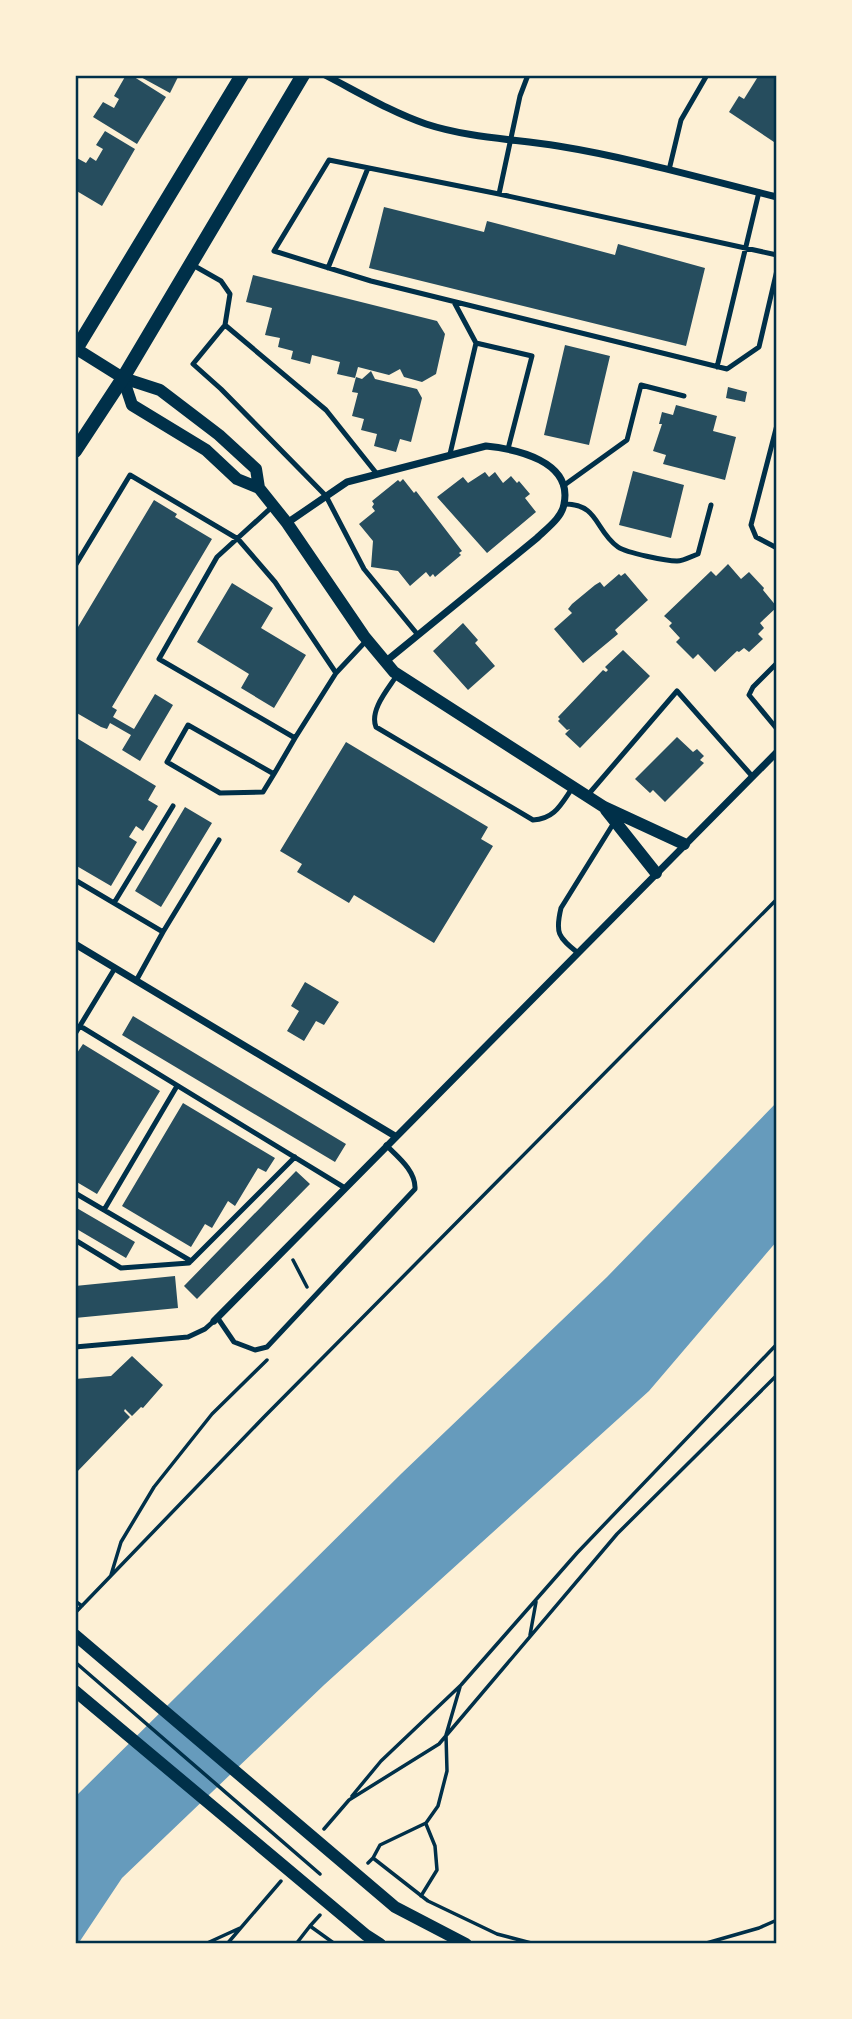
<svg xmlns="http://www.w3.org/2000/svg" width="852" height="2019" font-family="Bitter,serif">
	<rect width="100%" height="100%" fill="#fdf0d5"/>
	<path fill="#669bbc" d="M777 1102V1241L649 1391 324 1685 122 1878 78 1944H75V1797L402 1473 607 1277Z"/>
	<path fill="#264d5e" d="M126 75H131L166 97 137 144 93 117 103 102 114 108 119 99 114 96Z
		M137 75H179L170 93Z
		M759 75H777V144L729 112 739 96 744 99Z
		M105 131 135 149 102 206 75 190V157L86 163 90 157 96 161 103 149 96 145Z
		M384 207 484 232 487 221 615 255 618 244 705 268 686 346 369 268Z
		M253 275 437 321 445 334 436 374 422 382 404 377 400 369 389 375 358 367 355 378 337 374 340 362 312 355 310 364 291 359 293 351 278 347 280 338 265 335 272 308 246 302Z
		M565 345 610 356 589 445 544 435Z
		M371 371 375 379 417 389 422 398 411 442 400 439 396 452 374 446 377 434 361 430 364 419 352 416 358 393 352 392 356 377 362 379Z
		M728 387 747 392 745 402 726 398Z
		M676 405 717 416 713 431 736 437 725 480 663 464 666 455 653 451 662 424H659L662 412 673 415Z
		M633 471 684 485 671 538 619 525Z
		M485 472 489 477 495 472 503 483 511 476 517 483 519 481 530 494 525 498 536 512 487 553 437 497 463 477 468 483Z
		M403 479 414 493 416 491 462 551 459 553 461 555 435 577 433 574 430 577 426 572 410 586 398 571 371 567 373 541 359 524 375 511 372 507 374 504 372 501 398 480 400 482Z
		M154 500 177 514 175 517 212 539 112 707 117 710 113 717 134 729 155 694 173 705 140 761 122 750 131 735 110 723 107 729 101 727 75 712V632Z
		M728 564 741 579 749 572 764 588 763 590 777 607 760 623 764 628 758 634 763 639 749 652 744 648 739 652 737 651 715 672 698 654 693 659 676 642 680 638 669 626 672 623 664 616 711 571 716 576Z
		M625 573 648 600 615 630 618 634 583 663 554 629 572 613 568 609 572 604 595 585 600 582 604 587 619 574 621 576Z
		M232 583 273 608 261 628 306 655 274 708 241 688 249 674 197 642Z
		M463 623 478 640 475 643 495 666 468 690 433 651Z
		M623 650 650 676 580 748 565 734 570 729 567 730 558 721 560 719 558 717 603 670 606 672 608 670 605 667Z
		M75 737 156 786 148 800 158 806 143 831 136 826 129 837 137 842 111 886 75 865Z
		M677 737 693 752 697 749 704 756 700 760 704 763 665 802 653 790 650 793 635 779Z
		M346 742 488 827 481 839 493 846 434 943 354 895 349 903 297 872 302 864 280 851Z
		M185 807 212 823 161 907 135 891Z
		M305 982 339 1002 324 1025 316 1021 304 1041 287 1031 299 1011 291 1006Z
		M133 1016 346 1144 335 1162 122 1035Z
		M83 1044 160 1091 97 1194 75 1181V1056Z
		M183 1103 275 1158 266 1172 258 1168 235 1206 228 1201 212 1228 205 1224 191 1247 122 1206Z
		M296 1171 310 1184 197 1299 184 1286Z
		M75 1207 135 1242 126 1258 75 1228Z
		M175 1276 178 1308 75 1318V1286Z
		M132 1356 163 1385 143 1408 141 1407 132 1416 125 1409 124 1411 130 1417 75 1474V1379L111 1376Z"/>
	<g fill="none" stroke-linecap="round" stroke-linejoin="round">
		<path stroke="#003049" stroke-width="3.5" d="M293 1260 307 1287
			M111 1575 121 1542 154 1487 212 1414 267 1360
			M75 1601 82 1606
			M75 1613 264 1417 777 899
			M530 1635 536 1602
			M75 1662 320 1874
			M352 1796 381 1761 461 1685 577 1553 777 1344
			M324 1829 349 1800 439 1744 617 1534 777 1375
			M373 1858 380 1845 426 1823 438 1806 447 1771 446 1735 460 1687
			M368 1863 373 1858 428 1901 497 1934 535 1944
			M421 1896 437 1870 435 1846 426 1824
			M320 1915 310 1926 335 1944
			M205 1944 240 1928
			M227 1944 281 1881
			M296 1944 310 1926
			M703 1944 759 1928 777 1920"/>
		<path stroke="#003049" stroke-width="5" d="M528 75 520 96 499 194 329 160 274 251 371 281 727 369 759 347 777 270
			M669 170 681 120 707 75
			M499 194 777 255
			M191 264 221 281 230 294 225 325
			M328 268 368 168
			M476 343 532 356 508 449
			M717 367 759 192
			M777 425 751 525 756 537 777 548
			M450 454 476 343 454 302
			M377 474 326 410 225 325 193 364 221 389 326 496 364 569 418 635
			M563 486 627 440 641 385 684 396
			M565 504C599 504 595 531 618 547 627 553 666 561 677 561 684 561 692 556 698 554L711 505
			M273 506 217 557 159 659 295 738 336 673
			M75 566 130 475 238 539 275 582 336 673 366 641
			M777 663 753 687 749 695 777 729
			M397 675C389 688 369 710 376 727L533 820C555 819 561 804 573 787
			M274 774 263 792 220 793 167 762 188 725 274 774 295 738
			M587 796 677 691 752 776
			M75 880 163 932 136 981
			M114 903 173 806
			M163 932 219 840
			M578 953C558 937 555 933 561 908L615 821
			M80 1026 345 1188
			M75 1034 115 968
			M75 1193 191 1261
			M104 1210 177 1086
			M75 1240 121 1268 189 1263 295 1157
			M217 1317 234 1342 255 1350 267 1347 415 1189C416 1171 398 1157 386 1145
			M75 1347 188 1337 205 1329 214 1321"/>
		<path stroke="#003049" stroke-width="7" d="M325 75C358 92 391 112 426 124 469 138 514 139 558 146 632 158 704 179 777 197
			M75 76V75
			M287 523 347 482 486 446C516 449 573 461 564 504 562 518 546 529 537 538L385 662
			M75 944 395 1136
			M214 1321 777 752"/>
		<path stroke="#003049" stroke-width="12" d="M75 348 123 378 160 390 219 435 256 469 259 488 287 523 364 636 394 672 604 807 684 844
			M123 378 132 405 206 450 237 479 259 488
			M606 810 656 873
			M75 1635 395 1907 466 1944
			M75 1691 366 1935 380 1944"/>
		<path stroke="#003049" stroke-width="14" d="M75 351 242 75
			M75 451 123 378 303 75"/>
	</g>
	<rect width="852" height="2019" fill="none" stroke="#fdf0d5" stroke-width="154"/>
	<rect x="77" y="77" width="698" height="1865" fill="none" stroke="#003049" stroke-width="2.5"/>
</svg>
